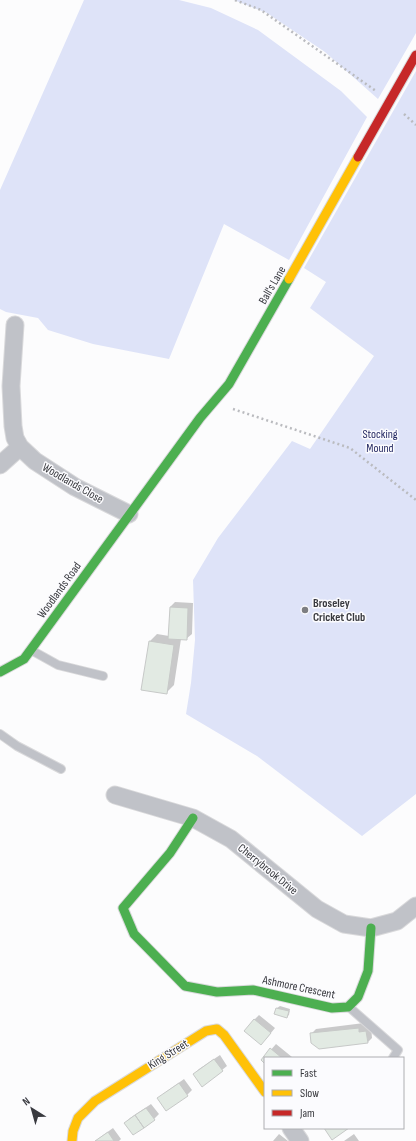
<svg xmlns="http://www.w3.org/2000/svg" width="416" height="1141" font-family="'Sofia Sans Condensed',sans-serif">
	<rect width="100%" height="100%" fill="#fcfcfd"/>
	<path fill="#dee3f8" d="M84 0H179L211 8 258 30 341 91 367 117 289 260 224 224 169 359 93 344 48 330 38 318 6 312 0 309V190Z
		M234 0H416V33L378 99 325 52 267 13Z
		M416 71V794L362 836 257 756 186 714 191 683 195 640 193 580 218 538 292 441 310 449 374 356 310 308 326 282 304 268Z"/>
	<path fill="#0003" d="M175 602 193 603 192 634 186 639H181L174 685 166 693 150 641 157 634 169 636 170 607Z
		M280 1006 290 1009 289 1015 286 1017 276 1014 277 1008Z
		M259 1015 275 1028 266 1039 254 1020Z
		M364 1023V1027L371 1026 372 1038 367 1043 311 1034 316 1029Z
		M276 1044 292 1057 291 1058H265V1062L262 1060Z
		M220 1055 227 1066 222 1070 194 1074 199 1069Z
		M184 1079 192 1090 187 1095 163 1094Z
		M151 1104 159 1114 154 1119 125 1123 130 1118Z
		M113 1128 121 1139 119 1141H95Z
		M279 1134 288 1141H273Z
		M354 1134 359 1141H344Z"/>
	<path fill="#e2eae3" stroke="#c7c9c8" d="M170 607 188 608 187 640 168 639Z
		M149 641 174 645 167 694 141 690Z
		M276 1008 289 1011 287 1018 274 1014Z
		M254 1019 271 1033 261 1045 244 1031Z
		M359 1028V1032L366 1031 368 1043 319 1049 311 1043 310 1033Z
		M270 1048 282 1058H265V1064L261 1060Z
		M214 1059 223 1071 202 1087 193 1074Z
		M179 1083 188 1096 166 1111 157 1098Z
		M146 1108 155 1120 144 1128 135 1115Z
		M135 1115 144 1128 133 1135 124 1123Z
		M324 1128H349L332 1140Z
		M108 1132 114 1141H95Z"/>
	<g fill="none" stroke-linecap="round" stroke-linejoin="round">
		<g stroke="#d9d9db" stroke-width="10">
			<path id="lane" d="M31 650 58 665 103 676
				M0 734 17 746 61 769
				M349 1007 398 1050 393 1058"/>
		</g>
		<g stroke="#d9d9db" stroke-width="19">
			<path id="street" d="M15 325 11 386 13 426 15 438 20 447 35 461 75 487 129 514
				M0 465 20 447
				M115 795 193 818 231 839 317 909 344 924 371 928 397 921 416 906
				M291 1128 300 1141"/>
		</g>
		<g stroke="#d9d9db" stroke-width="11">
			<path id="fast" d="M0 672 24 659 200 418 229 384 289 279
				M193 818 170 853 123 908 134 934 185 986 217 992 253 990 332 1008 348 1007 358 997 368 971 371 928"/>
		</g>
		<g stroke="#d9d9db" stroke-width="11">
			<path id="slow" d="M289 279 358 157
				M72 1141 73 1131 78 1118 95 1101 206 1031 217 1029 224 1035 265 1092"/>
		</g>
		<g stroke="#d9d9db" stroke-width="11">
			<path id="jam" d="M358 157 416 55"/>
		</g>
		<path stroke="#babbbf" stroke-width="2.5" stroke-dasharray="2 3" stroke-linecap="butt" d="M235 0 261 10 376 91
			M404 114 416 125
			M233 409 350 448 416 500"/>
		<use href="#lane" stroke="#c0c2c8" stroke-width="8"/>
		<use href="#street" stroke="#c0c2c8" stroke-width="17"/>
		<use href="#fast" stroke="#4caf50" stroke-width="9"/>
		<use href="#slow" stroke="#ffc107" stroke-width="9"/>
		<use href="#jam" stroke="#c62828" stroke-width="9"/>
	</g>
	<circle fill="#7d7e82" stroke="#fbfbfe" stroke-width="1.5" cx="305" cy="610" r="4"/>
	<g text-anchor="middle" stroke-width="3" stroke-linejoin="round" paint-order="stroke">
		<g font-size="12" fill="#393a3f" stroke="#fbfbfe">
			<text transform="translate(272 285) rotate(-60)" y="4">Ball's Lane</text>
			<text transform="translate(73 483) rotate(30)" y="4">Woodlands Close</text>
			<text transform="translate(59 590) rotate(-54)" y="4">Woodlands Road</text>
			<text transform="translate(268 869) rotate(39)" y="4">Cherrybrook Drive</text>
			<text transform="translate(299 987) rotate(12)" y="4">Ashmore Crescent</text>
			<text transform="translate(168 1054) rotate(-32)" y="4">King Street</text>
		</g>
		<g font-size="12" fill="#272b64" stroke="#fbfbfe">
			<text x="380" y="438">Stocking<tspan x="380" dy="14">Mound</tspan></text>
		</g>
		<g font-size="12" font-weight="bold" fill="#393a3f" stroke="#fbfbfe" text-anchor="start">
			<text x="313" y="607">Broseley<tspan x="313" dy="14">Cricket Club</tspan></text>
		</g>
	</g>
	<rect x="264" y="1057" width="140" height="72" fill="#fbfbfe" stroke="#adaeb2"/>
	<rect x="272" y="1070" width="20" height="6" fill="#4caf50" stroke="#adaeb2"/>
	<text x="300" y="1077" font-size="12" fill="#393a3f">Fast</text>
	<rect x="272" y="1090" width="20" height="6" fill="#ffc107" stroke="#adaeb2"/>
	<text x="300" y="1097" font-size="12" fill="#393a3f">Slow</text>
	<rect x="272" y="1110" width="20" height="6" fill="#c62828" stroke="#adaeb2"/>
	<text x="300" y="1117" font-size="12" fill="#393a3f">Jam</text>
	<g transform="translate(32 1109) rotate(323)" stroke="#fbfbfe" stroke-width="3" paint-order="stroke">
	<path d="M0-3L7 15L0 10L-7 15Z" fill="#393a3f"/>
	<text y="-6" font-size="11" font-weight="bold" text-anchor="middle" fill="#393a3f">N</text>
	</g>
</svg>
